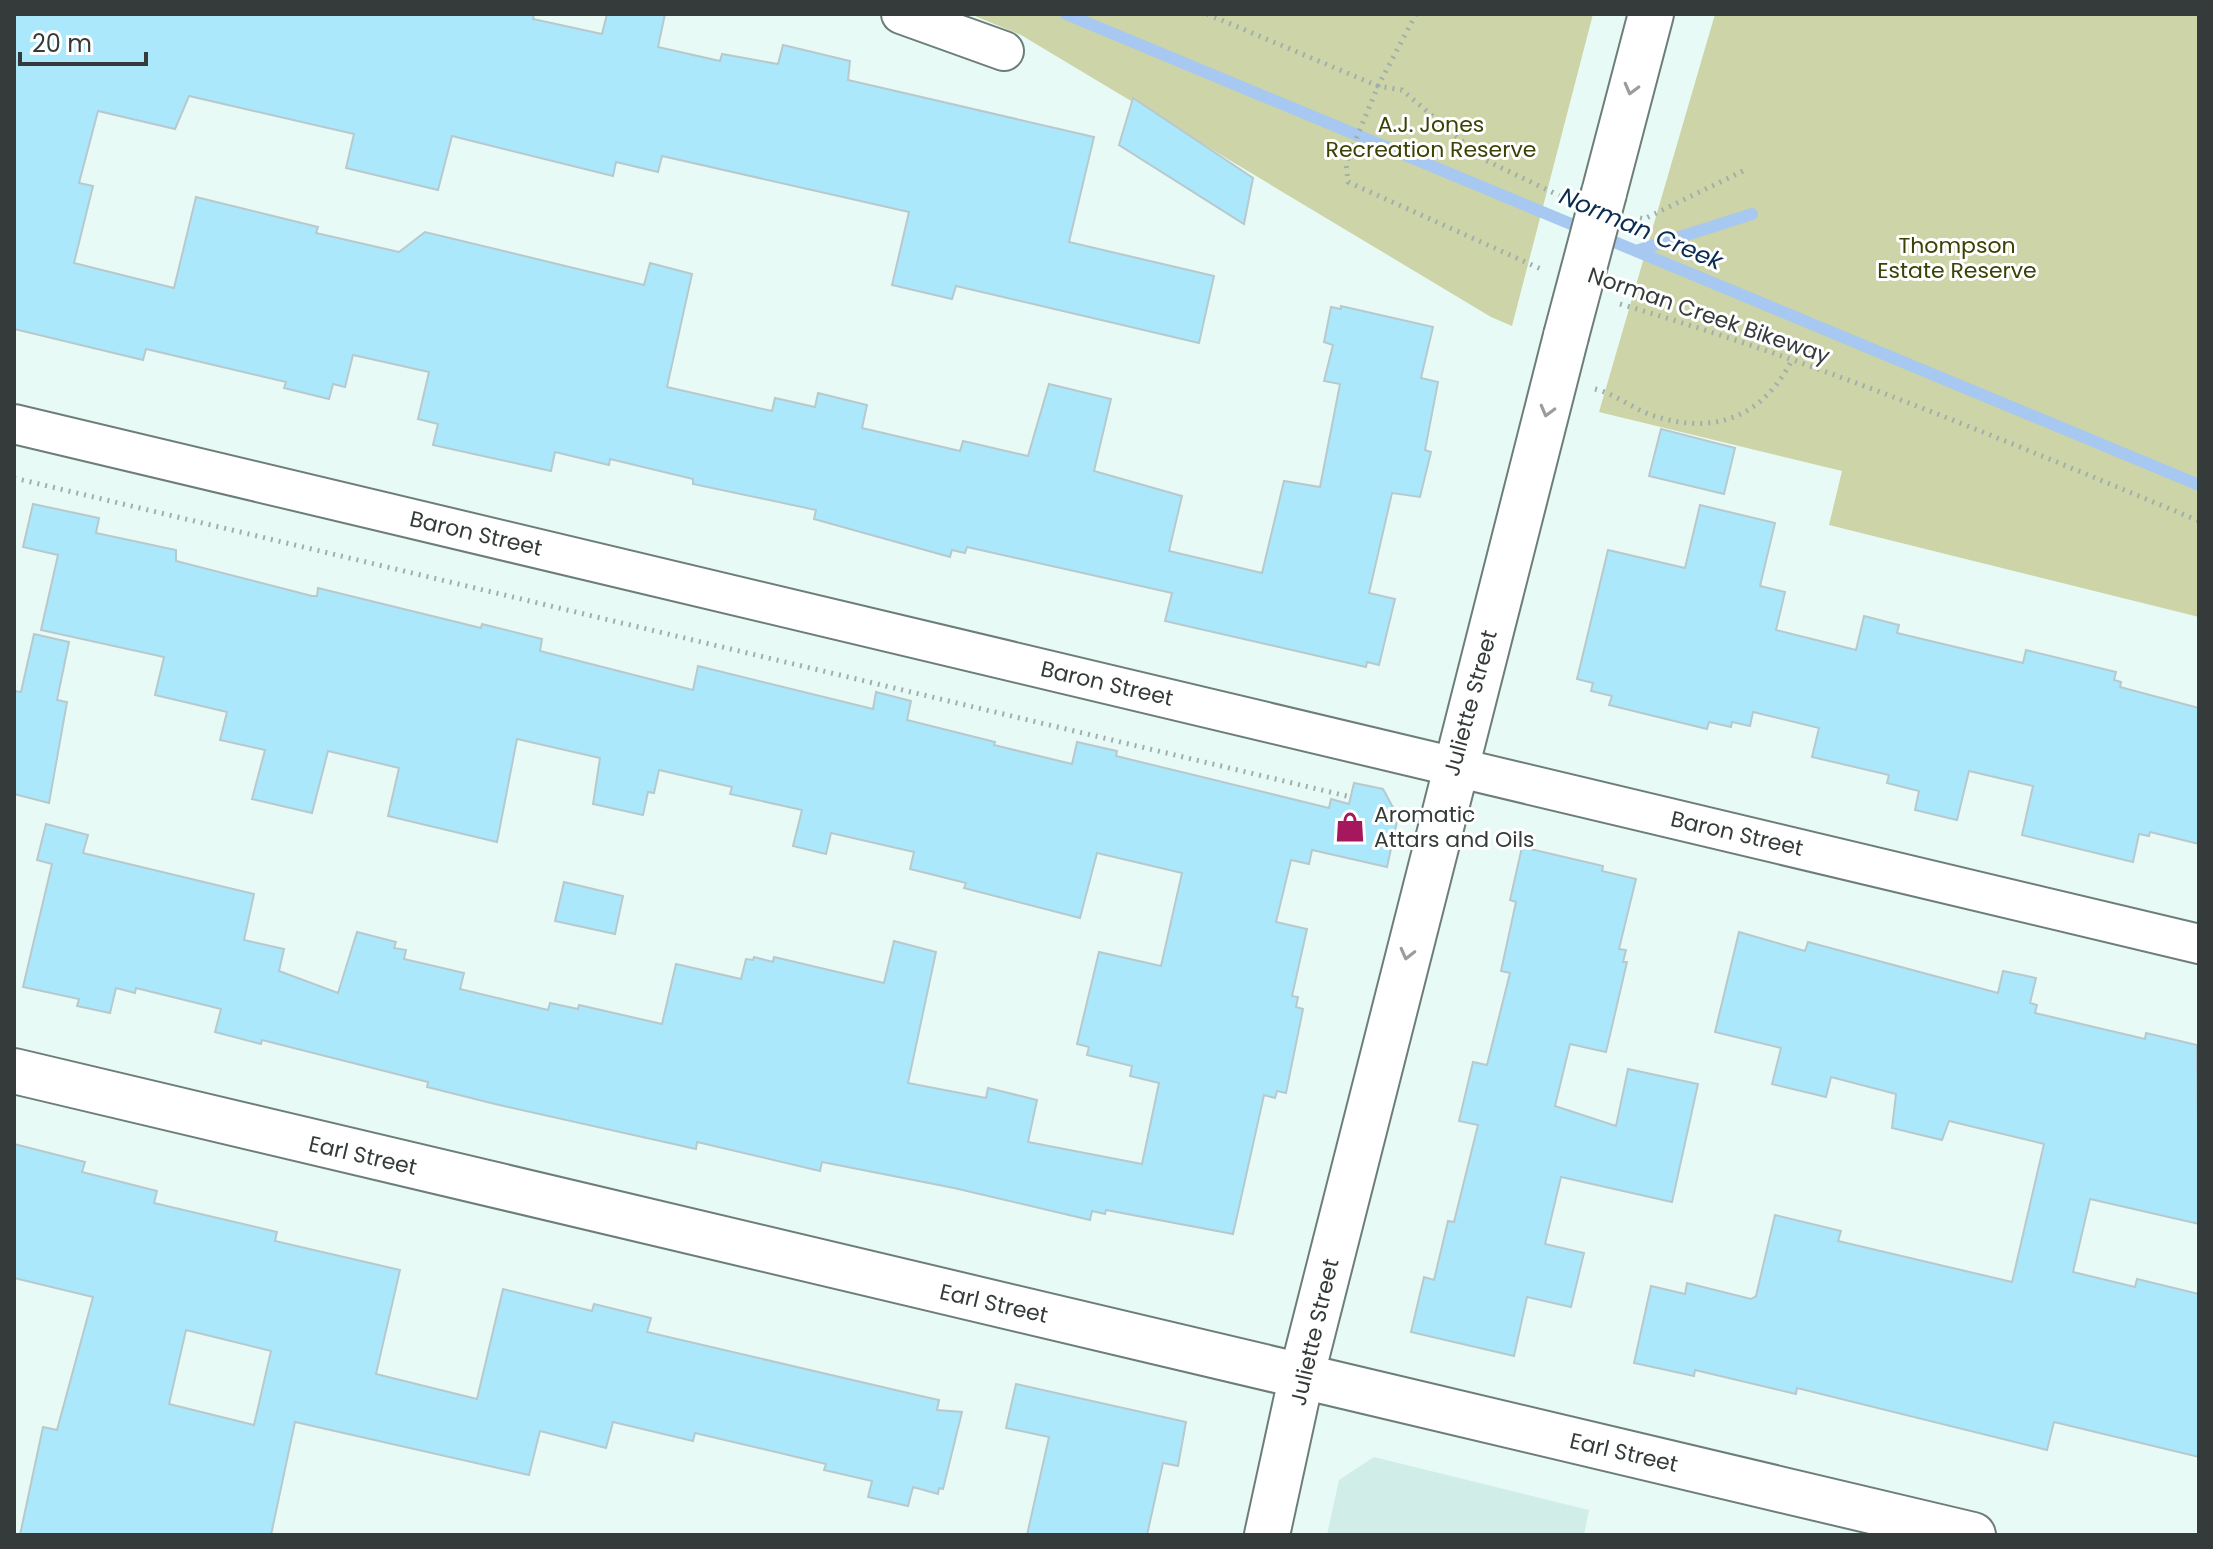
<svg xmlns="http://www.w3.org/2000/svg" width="2213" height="1549" font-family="Poppins,sans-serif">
	<rect width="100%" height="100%" fill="#e7faf6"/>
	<path fill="#d1ede8" d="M1374 1457 1589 1510 1584 1535H1327L1339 1480Z"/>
	<path fill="#cdd4a7" d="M970 14H1593L1512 326 1491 317 1021 35Z
		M1715 14H2199V617L1829 525 1842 471 1599 412Z"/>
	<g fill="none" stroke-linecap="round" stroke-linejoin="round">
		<path stroke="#a7c8f0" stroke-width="12" d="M1066 14 2199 485
			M1636 251 1752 214"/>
	</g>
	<path fill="#abe8fb" stroke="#b8c9ce" stroke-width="2" fill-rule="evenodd" d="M14 14H534L533 19 602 34 607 14H665L658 47 720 61 722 54 778 64 783 45 850 61 848 80 1094 137 1069 242 1214 276 1199 343 956 286 952 299 892 285 909 212 662 156 658 172 616 162 613 176 452 136 438 190 346 168 354 134 189 96 175 129 98 111 79 183 93 186 74 263 174 288 196 197 318 227 316 233 399 252 425 232 644 285 650 263 692 274 667 387 772 411 775 398 815 407 818 393 867 405 862 428 960 451 963 441 1028 456 1049 384 1111 399 1094 471 1182 496 1169 551 1262 573 1284 481 1320 487 1340 384 1324 381 1333 345 1324 342 1331 307 1341 309V306L1433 327 1421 378 1438 382 1425 450 1431 452 1420 497 1392 493 1369 593 1395 599 1379 665 1367 662 1366 667 1165 621 1172 593 967 547 965 553 952 550 950 557 814 519 816 510 693 484V479L610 459 609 465 555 452 551 471 433 445 438 424 418 419 429 372 353 355 345 387 333 384 329 399 284 388 286 382 146 349 143 360 14 329Z
		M1133 98 1253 178 1244 224 1119 145Z
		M1661 429 1735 448 1724 494 1649 476Z
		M33 504 99 518 96 533 176 550V561L312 596H317L318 588 481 628 482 624 542 639 540 651 693 690 698 666 873 709 876 692 911 701 907 720 995 742 994 745 1072 764 1077 742 1117 751 1116 756 1329 808 1331 799 1349 804 1354 783 1383 789 1398 817 1387 867 1312 850 1309 864 1291 860 1276 922 1307 929 1292 996 1298 997 1296 1007 1303 1009 1286 1093 1277 1091 1275 1098 1264 1095 1233 1234 1106 1210 1105 1214 1092 1211 1090 1220 954 1188 822 1162 820 1171 697 1142 696 1149 495 1104 427 1087 428 1082 262 1040 261 1044 215 1032 221 1009 136 988 135 993 116 988 110 1013 77 1006 79 999 23 987 52 864 37 860 46 824 88 835 83 853 254 894 244 940 284 949 279 971 338 993 357 932 396 942 394 948 406 950 404 959 464 973 460 989 548 1010 550 1003 578 1009 579 1005 662 1024 676 964 741 979 746 959 753 960 754 957 773 962 774 957 884 983 894 941 936 952 908 1083 986 1098 988 1088 1037 1100 1028 1142 1142 1164 1159 1083 1130 1076 1132 1066 1087 1055 1089 1047 1077 1044 1099 952 1161 966 1182 873 1097 853 1080 918 964 888 966 883 910 869 914 852 831 833 826 854 793 846 802 810 730 794 732 787 659 770 654 793 648 792 643 815 593 804 600 758 517 739 497 842 388 816 399 768 328 751 312 813 252 799 265 750 220 740 227 712 155 695 164 657 41 630 58 555 23 547Z
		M1700 505 1775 523 1760 586 1785 592 1776 630 1856 650 1864 616 1899 625 1897 633 2023 663 2026 650 2116 672 2114 680 2121 682 2120 687 2199 708V844L2150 832 2149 836 2139 834 2133 862 2022 835 2033 786 1969 771 1957 820 1915 810 1919 791 1887 783 1889 775 1812 757 1819 728 1753 712 1750 726 1732 722 1731 727 1709 722 1707 729 1609 705 1612 696 1591 691 1593 683 1577 679 1608 550 1685 568Z
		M34 634 69 642 57 700 67 702 49 803 14 794V691L21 692Z
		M1522 847 1603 866 1602 871 1636 879 1619 949 1626 950 1623 962H1627L1606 1052 1570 1044 1555 1106 1616 1126 1628 1069 1698 1084 1672 1202 1561 1177 1545 1244 1584 1253 1571 1307 1527 1297 1514 1356 1411 1332 1424 1277 1434 1280 1448 1221 1454 1222 1478 1125 1459 1121 1473 1062 1487 1065 1510 973 1501 971 1516 902 1510 900Z
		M564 882 623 896 615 934 555 921Z
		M1739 932 1805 951 1808 942 1998 993 2003 971 2036 978 2030 1003 2037 1005 2035 1013 2145 1039 2146 1033 2197 1045 2199 1224 2090 1199 2073 1272 2135 1287 2137 1279 2199 1294V1457L2054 1422 2047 1450 1797 1388 1796 1394 1695 1370 1694 1376 1634 1363 1651 1286 1685 1294 1687 1283 1751 1299 1756 1296 1775 1215 1841 1231 1838 1241 2012 1282 2044 1144 1949 1121 1942 1140 1892 1128 1896 1094 1831 1077 1826 1097 1772 1084 1781 1048 1715 1032Z
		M14 1144 85 1162 82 1172 157 1191 154 1203 277 1232 275 1241 400 1270 376 1374 477 1399 503 1289 592 1311 594 1304 651 1318 647 1332 921 1396 939 1400 937 1410 962 1412 943 1489 939 1488 938 1494 913 1487 908 1506 868 1497 872 1481 824 1470 826 1464 712 1437 695 1433 693 1441 613 1422 606 1448 540 1431 529 1475 295 1422 271 1535H20L43 1427 57 1430 93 1297 14 1278ZM186 1330 271 1351 254 1425 169 1404Z
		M1016 1384 1186 1422 1178 1466 1163 1463 1147 1535H1027L1049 1437 1006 1428Z"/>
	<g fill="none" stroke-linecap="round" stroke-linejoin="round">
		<g stroke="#6d7d7a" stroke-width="42">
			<path id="minor" d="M901 14 1004 51
				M14 424 2199 944"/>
		</g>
		<g stroke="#6d7d7a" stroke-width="48">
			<path id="secondary" d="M1604 193 1651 14
				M14 1071 1973 1535
				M1267 1535 1302 1374 1566 336"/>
		</g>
		<path stroke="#a1afac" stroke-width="5" stroke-dasharray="2 6" stroke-linecap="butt" d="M1207 14 1378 86 1346 163 1348 182 1541 269
			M1416 14 1378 86 1402 90 1483 159 1560 196
			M1640 218 1644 219 1745 170
			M1620 304C1817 361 2009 442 2199 521
			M1595 389C1615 394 1632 408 1651 415 1713 436 1762 418 1792 360
			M14 478 1351 797"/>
		<use href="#minor" stroke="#fff" stroke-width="38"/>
		<use href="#secondary" stroke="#fff" stroke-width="44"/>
		<g stroke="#6d7d7a" stroke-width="48" stroke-linecap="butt">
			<path id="secondary-bridge" d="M1566 336 1604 193"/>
		</g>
		<use href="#secondary-bridge" stroke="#fff" stroke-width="44"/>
	</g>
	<defs><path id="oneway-chevron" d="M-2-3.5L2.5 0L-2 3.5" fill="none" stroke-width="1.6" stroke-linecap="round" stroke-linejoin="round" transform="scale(2)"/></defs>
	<g stroke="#9a9d9c">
		<use href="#oneway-chevron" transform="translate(1631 89) rotate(105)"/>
		<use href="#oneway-chevron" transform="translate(1547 411) rotate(105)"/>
		<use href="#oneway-chevron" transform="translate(1407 954) rotate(104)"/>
	</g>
	<defs>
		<g id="shop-bare" transform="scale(2.4)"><path d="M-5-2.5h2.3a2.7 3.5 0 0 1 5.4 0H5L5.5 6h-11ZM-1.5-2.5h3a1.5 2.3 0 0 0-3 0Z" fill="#a5185d" stroke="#fff" stroke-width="2.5" paint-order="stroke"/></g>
	</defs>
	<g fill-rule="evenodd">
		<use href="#shop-bare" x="1350" y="827"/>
	</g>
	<g text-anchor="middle" stroke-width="6" stroke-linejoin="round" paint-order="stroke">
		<g font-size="22" fill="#3c4104" stroke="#fff">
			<text x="1431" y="132">A.J. Jones<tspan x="1431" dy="25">Recreation Reserve</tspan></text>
			<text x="1957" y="253">Thompson<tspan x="1957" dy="25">Estate Reserve</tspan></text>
		</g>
		<g font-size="22" fill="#343b3a" stroke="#fff">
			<text transform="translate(1709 315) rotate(19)" y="8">Norman Creek Bikeway</text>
			<text transform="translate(476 533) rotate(13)" y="8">Baron Street</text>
			<text transform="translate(1107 683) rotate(13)" y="8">Baron Street</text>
			<text transform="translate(1470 703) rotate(-75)" y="8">Juliette Street</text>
			<text transform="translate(1737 833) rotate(13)" y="8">Baron Street</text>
			<text transform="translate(363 1155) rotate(13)" y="8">Earl Street</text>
			<text transform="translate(994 1303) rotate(13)" y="8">Earl Street</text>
			<text transform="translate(1314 1332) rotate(-77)" y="8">Juliette Street</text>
			<text transform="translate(1624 1452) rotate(13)" y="8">Earl Street</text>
		</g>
		<g font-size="22" fill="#343b3a" stroke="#fff" text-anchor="start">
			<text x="1374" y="822">Aromatic<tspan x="1374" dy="25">Attars and Oils</tspan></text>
		</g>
		<g font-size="24" font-style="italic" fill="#092c51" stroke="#fff">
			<text transform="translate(1641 229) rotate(23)" y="8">Norman Creek</text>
		</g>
	</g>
	<rect width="2213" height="1549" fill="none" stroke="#343b3a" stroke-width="32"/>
	<path d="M20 52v12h126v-12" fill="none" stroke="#343b3a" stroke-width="4"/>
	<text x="32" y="52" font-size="24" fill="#343b3a" stroke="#ffffff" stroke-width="6" paint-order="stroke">20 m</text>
</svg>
